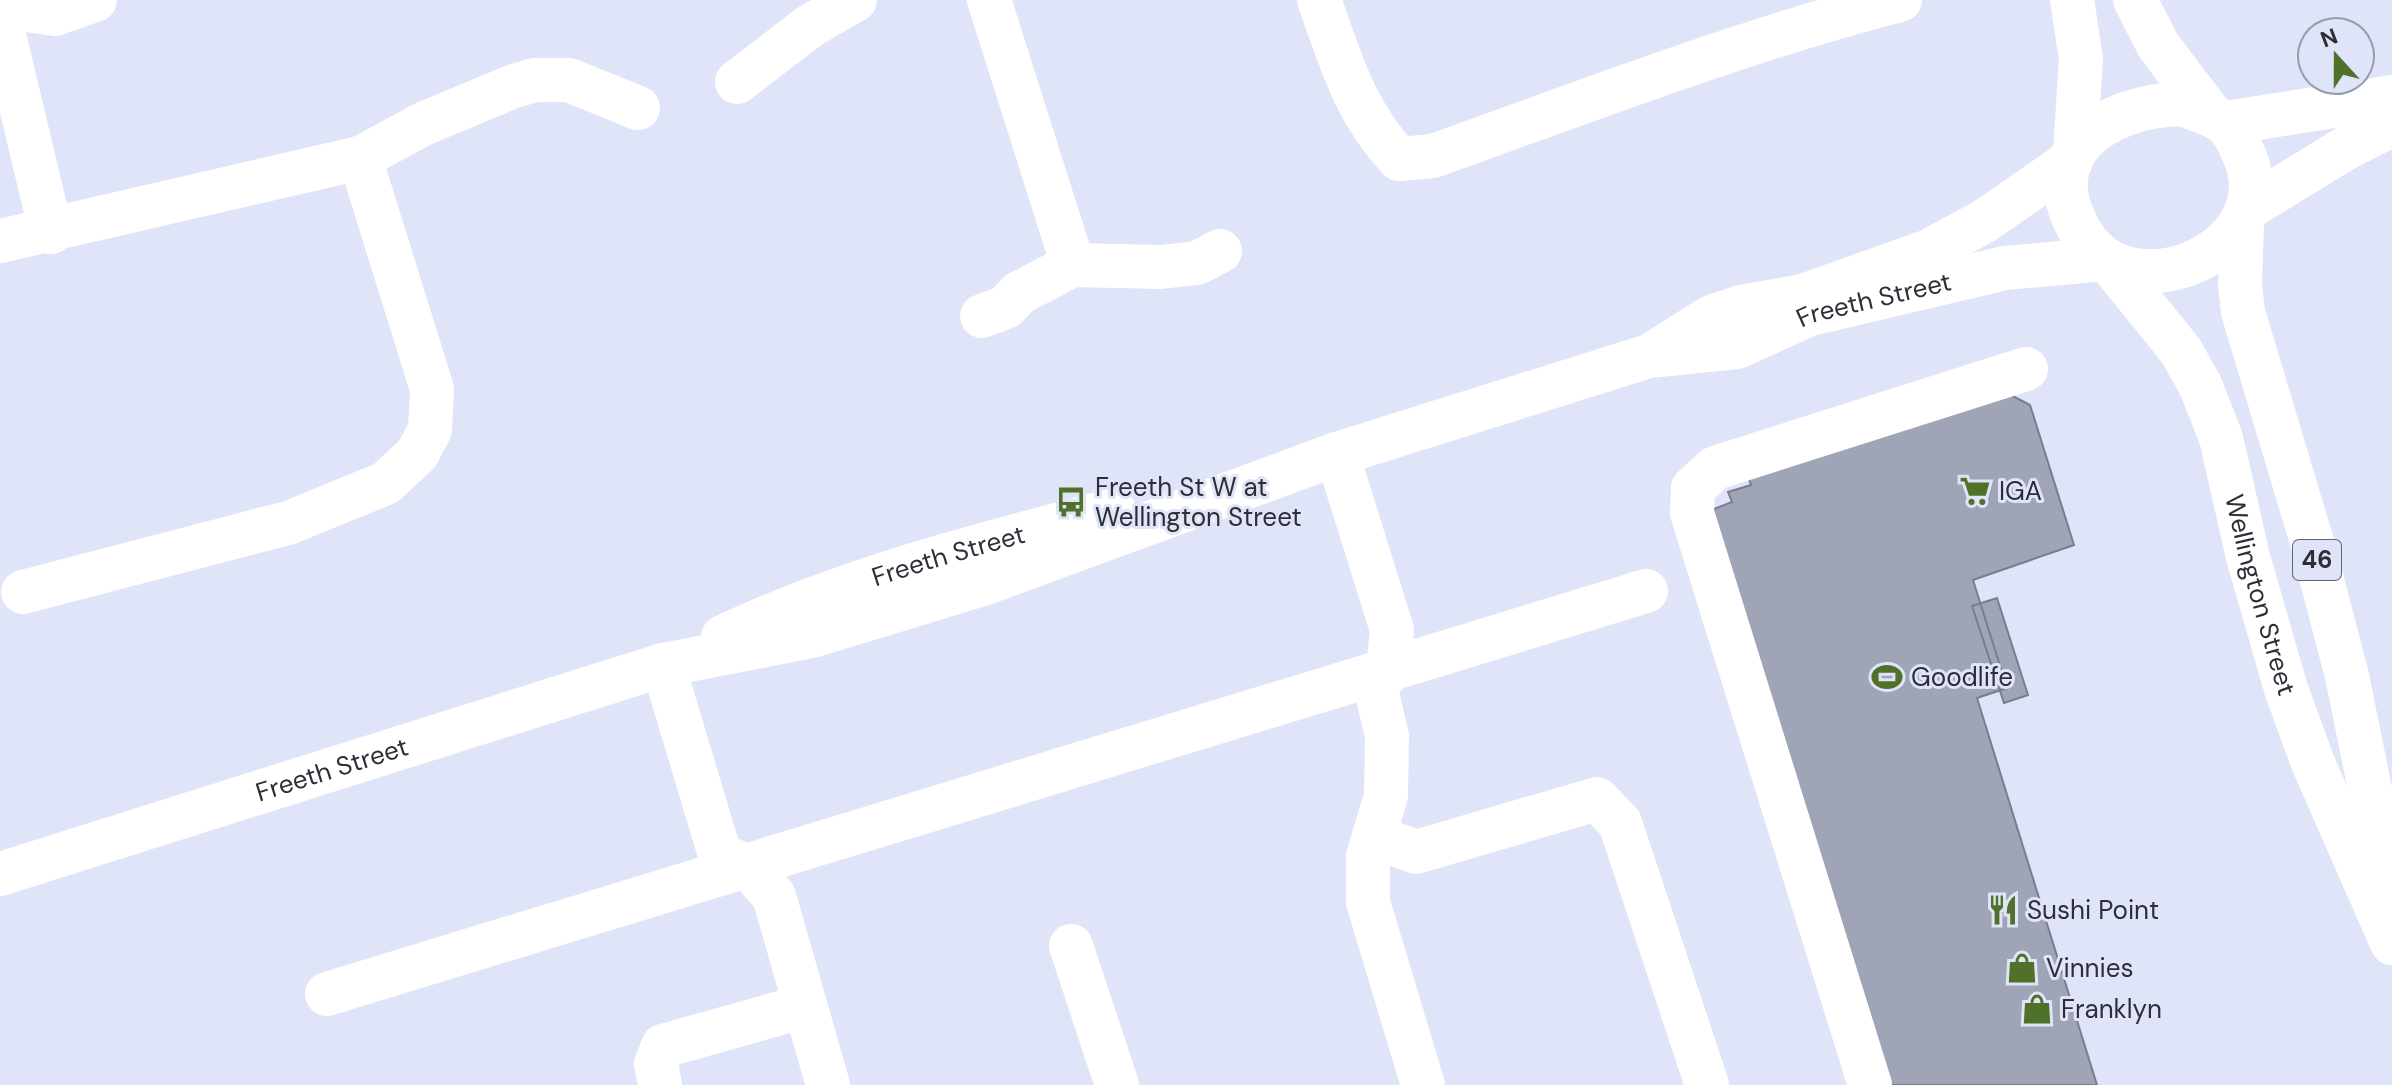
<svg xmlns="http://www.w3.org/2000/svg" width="2392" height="1085" font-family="'DM Sans',sans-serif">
	<rect width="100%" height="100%" fill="#dfe4f8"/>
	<path fill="#a0a4b7" stroke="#797d8f" stroke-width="2" d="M1999 389 2030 405 2074 545 1973 580 2007 688 1977 698 2097 1085H1889L1709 511 1732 502 1728 492 1751 485 1747 474Z
		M1997 598 2028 695 2004 703 1972 606Z"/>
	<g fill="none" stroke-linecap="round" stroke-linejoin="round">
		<g stroke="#fff" stroke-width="44">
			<path d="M989 0 1073 265"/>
			<path d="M1319 0C1341 61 1354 111 1399 159L1433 156C1587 101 1741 41 1900 0"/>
			<path d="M0 6 55 14 95 0"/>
			<path d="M0 18 51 232"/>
			<path d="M737 82 810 26 855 0"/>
			<path d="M2226 123 2392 97"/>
			<path d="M2248 208 2346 148 2392 125"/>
			<path d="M0 241 360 158 423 124 514 86 535 80H569L638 108"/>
			<path d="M982 316 1006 307 1019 293 1073 265 1161 267 1197 263 1220 251"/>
			<path d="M1654 353 1711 317 1741 307 1803 296 1929 251 1983 222 2071 161"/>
			<path d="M1337 454 1392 630 1388 670 1376 689 1387 736 1386 796 1368 856V902L1423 1085"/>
			<path d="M23 592 288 523 386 483 417 454 430 430 432 389 360 158"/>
			<path id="s1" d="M723 637C846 579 982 544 1114 510"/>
			<path d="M663 665 720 855 747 866 774 896 828 1085"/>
			<path d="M1374 836 1416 852 1597 799 1620 823 1707 1085"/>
			<path id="s2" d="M0 874 663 665 812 636 983 584 1337 454 1649 356 1737 347 1810 314 2005 268 2105 259"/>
			<path d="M1071 946 1117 1085"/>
			<path d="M327 994 1646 591"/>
			<path d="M660 1085 656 1064 663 1046 805 1006"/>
			<path d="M1870 1085 1692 513 1693 488 1715 468 2026 369"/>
		</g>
		<g stroke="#fff" stroke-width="44">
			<path d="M2072 0 2081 59 2075 150"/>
			<path d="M2135 0 2158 45 2211 115"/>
			<path d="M2183 104C2196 110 2210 113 2222 121 2234 129 2239 144 2245 157 2282 249 2133 315 2083 236 2031 153 2106 105 2183 104Z"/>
			<path d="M2242 224 2240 285 2243 312 2312 542 2347 676 2392 898"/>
			<path id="s3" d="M2109 262 2181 351 2201 387 2221 438 2248 557 2286 689 2313 763 2392 943"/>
		</g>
	</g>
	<defs>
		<g id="supermarket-bare" transform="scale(2.4)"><path d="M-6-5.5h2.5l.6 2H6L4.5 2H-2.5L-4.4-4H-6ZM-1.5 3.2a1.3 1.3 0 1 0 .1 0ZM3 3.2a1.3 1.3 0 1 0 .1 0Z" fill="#507129" stroke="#dfe4f8" stroke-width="2.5" paint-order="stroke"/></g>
		<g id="bus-bare" transform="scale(2.4)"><path d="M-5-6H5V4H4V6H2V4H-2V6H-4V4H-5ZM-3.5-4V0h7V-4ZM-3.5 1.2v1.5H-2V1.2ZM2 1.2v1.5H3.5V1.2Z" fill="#507129" stroke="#dfe4f8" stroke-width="2.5" paint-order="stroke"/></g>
		<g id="stadium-bare" transform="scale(2.4)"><path d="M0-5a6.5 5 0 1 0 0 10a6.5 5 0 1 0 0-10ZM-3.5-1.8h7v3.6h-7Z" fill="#507129" stroke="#dfe4f8" stroke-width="2.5" paint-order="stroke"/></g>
		<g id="restaurant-bare" transform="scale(2.4)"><path d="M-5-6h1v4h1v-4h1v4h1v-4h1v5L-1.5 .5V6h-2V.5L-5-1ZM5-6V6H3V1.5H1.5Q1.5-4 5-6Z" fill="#507129" stroke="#dfe4f8" stroke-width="2.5" paint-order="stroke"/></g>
		<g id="shop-bare" transform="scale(2.4)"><path d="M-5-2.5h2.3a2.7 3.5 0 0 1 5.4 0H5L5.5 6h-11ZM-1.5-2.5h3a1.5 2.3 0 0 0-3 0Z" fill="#507129" stroke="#dfe4f8" stroke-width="2.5" paint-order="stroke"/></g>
	</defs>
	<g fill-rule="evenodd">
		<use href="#supermarket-bare" x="1975" y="491"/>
		<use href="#bus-bare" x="1071" y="502"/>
		<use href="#stadium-bare" x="1887" y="677"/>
		<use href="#restaurant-bare" x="2003" y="910"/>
		<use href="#shop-bare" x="2022" y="968"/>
		<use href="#shop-bare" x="2037" y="1009"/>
	</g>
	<g text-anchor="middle" stroke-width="6" stroke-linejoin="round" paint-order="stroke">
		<rect fill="#dfe4f8" stroke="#626570" stroke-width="2" x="2293" y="540" width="48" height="40" rx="6"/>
		<g font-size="24" font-weight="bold" fill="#2d2e36">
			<text x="2317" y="568">46</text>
		</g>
		<g font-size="26" fill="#2d2e36" stroke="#dfe4f8">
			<text dy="9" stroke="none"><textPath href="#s2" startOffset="1964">Freeth Street</textPath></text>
			<text dy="9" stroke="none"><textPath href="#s1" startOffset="240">Freeth Street</textPath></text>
			<text dy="9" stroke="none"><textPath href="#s3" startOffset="372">Wellington Street</textPath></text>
			<text dy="9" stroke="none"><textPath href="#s2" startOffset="348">Freeth Street</textPath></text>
		</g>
		<g font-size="26" fill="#2d2e36" stroke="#dfe4f8" text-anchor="start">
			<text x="1095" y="496">Freeth St W at<tspan x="1095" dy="30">Wellington Street</tspan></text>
			<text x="1999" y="500">IGA</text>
			<text x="1911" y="686">Goodlife</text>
			<text x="2027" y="919">Sushi Point</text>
			<text x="2046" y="977">Vinnies</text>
			<text x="2061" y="1018">Franklyn</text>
		</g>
	</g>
	<g transform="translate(2336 56) rotate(339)"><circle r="38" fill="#dfe4f8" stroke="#989baa" stroke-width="2"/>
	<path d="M0-6L14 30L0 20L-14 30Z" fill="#507129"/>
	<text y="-12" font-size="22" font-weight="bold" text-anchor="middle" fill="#2d2e36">N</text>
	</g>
</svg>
